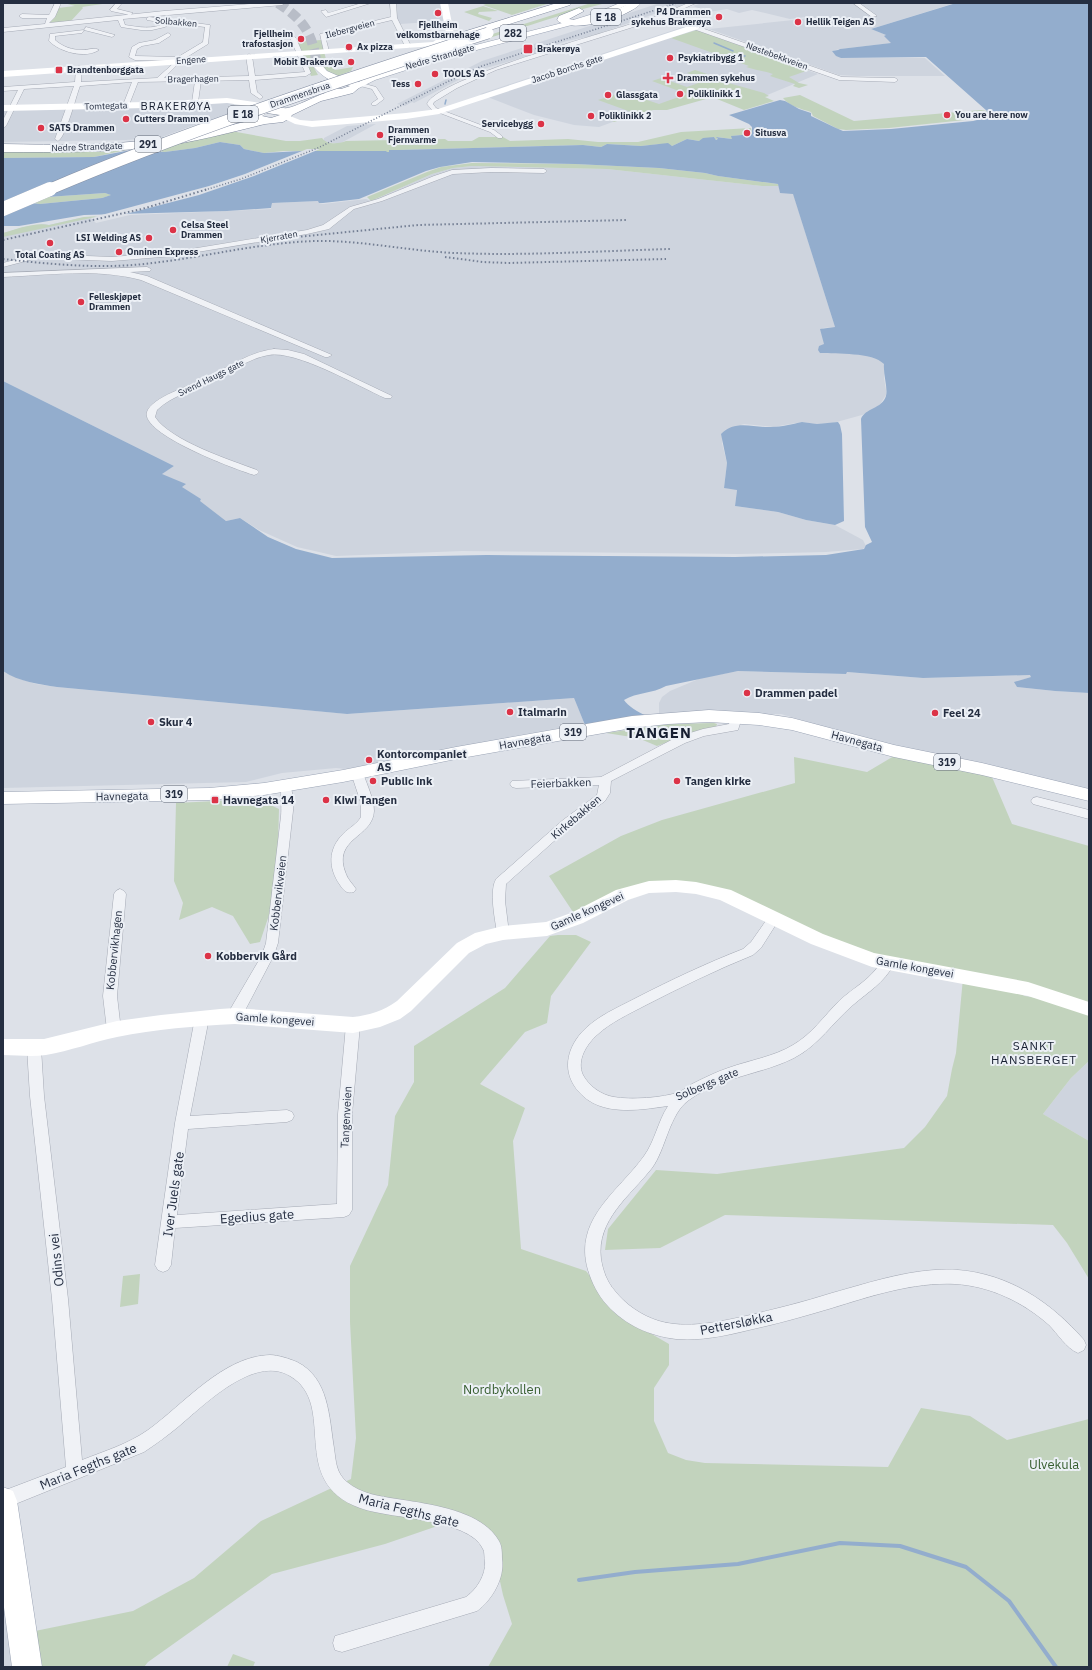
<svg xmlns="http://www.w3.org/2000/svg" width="1092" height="1670" font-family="'IBM Plex Sans',sans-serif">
	<rect width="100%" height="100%" fill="#dde1e8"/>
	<path fill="#ced4de" d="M394 3H441L445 21 400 24 397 18Z
		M660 3H687L667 11 654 14 592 36 567 41 540 50 542 52 486 68 466 76 414 103 412 102 405 106 397 104 482 61Z
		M702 3H955L871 29 886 35 892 43 840 49 832 51 841 58H925L945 76H857L839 75 709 29 803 19 806 17 790 19 752 10 739 13 727 9 709 12 693 6Z
		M686 26 818 74 765 96 722 82 599 127 574 125 534 115 480 94Z
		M232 102 236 107 242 108 239 113 197 124 162 137 126 140 3 142V108Z
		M376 124 341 143H333L324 141V138L347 126Z
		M472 166 607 169 762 186H779L780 193H793L835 327 822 328 870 357 880 359 884 364V378L886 390V395L879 406 872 411 862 415 833 423 817 424 802 422 773 427 744 424 725 430 722 443 727 463 724 488 737 489 735 506 778 512 806 520 835 525 863 540 866 546 863 549 826 552 738 554 462 551 336 556 319 552 297 547 259 530 240 518 226 521 199 501 201 499 181 487 185 484 161 474 174 466 3 381V233L28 226 44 224 49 225 84 217 91 218 96 223 130 215 271 209 272 203 319 201V203L323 204 366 199 371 201 432 174 453 168Z
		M3 671 20 679 36 684 57 687 348 714 574 698 586 727 536 734 346 769 336 768 282 773 246 782 3 788Z
		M738 671 846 674V672L923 678 1031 675V677L1015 682 1017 687 1055 691 1089 693V790L875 742 781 714H659V703L662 697 670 691 701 678Z
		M1089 1061V1141L1043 1114 1071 1078Z
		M3 1565 26 1667H3Z"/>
	<path fill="#c2d3bd" d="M64 3H109L82 7 83 8 71 21 50 23 58 8 75 6Z
		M489 3H550L512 15 483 5Z
		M591 3H606C560 14 516 31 471 43L467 42Z
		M483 6 498 11 479 12 478 14 492 18 489 21 464 12Z
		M697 30 809 70 789 77 799 83 808 85 799 88 793 86 795 84 770 76 773 74C764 71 755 70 746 67L749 66 671 38Z
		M321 40 327 63 335 70 353 67 351 71 335 77 313 66 318 75 311 76 296 42Z
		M695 70 726 80 725 82 764 93 769 96 765 97 774 101 744 110 717 99H706L667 110H653L614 122H612L634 113 598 100 623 92 659 104 687 94 652 81 661 78 687 87 707 80 687 73Z
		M800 95 854 121 981 110 987 111 985 117 974 119 889 128 846 130 838 129 813 116 811 112C801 109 789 106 783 98Z
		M751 128 752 134 732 136V139L717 137 718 140 715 139 714 137 699 141 687 139 672 146 661 144 641 146 607 144 601 147 583 145 399 150H389V152H386V151H284L264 153 244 149 240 145 220 142 195 148 165 152 148 150H126L94 157 3 158V149H78L231 131 286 141H300L322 138C327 145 338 144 346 141L445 139 448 141H472L479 137H503L510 141 568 139 598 142H638L681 132Z
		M472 163 575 164 659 168 705 173 718 176 778 184 779 186H762L607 169 472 166 453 168 432 174 371 201 367 197 427 172 441 167Z
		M105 193 112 195 102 198 40 204 30 203 47 197Z
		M100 216 3 237V233C17 229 35 222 49 225L84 217Z
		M714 723 717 724 716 727 692 733 657 746 638 738 606 733 669 724Z
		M894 756 992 777 1012 824 1089 846V1009L900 966 744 903 663 887 577 918 549 876 621 836 662 820 795 783 794 757 867 772Z
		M258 799 279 809 278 845 272 906 260 942 250 944 233 916 212 907 179 920 183 903 174 881 176 803Z
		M558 935H576L591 942 551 996 547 1023 525 1032 480 1084 525 1108 513 1141 521 1249 586 1271 622 1317 669 1344V1365L654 1388V1421L668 1453 686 1460 705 1463 888 1467 921 1408 970 1416 1007 1440 1089 1419V1667H488L512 1624 503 1595 494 1554 455 1520 385 1544 272 1574 148 1662 144 1667H41L35 1631 133 1611 194 1578 261 1521 351 1479 356 1438 350 1322V1266L388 1185 395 1116 414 1082V1046L505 988 550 936Z
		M963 978 995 985 1025 996 1056 1001 1089 1012V1061L1071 1078 1043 1114 1089 1141V1279L1067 1243 1053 1225 725 1215 660 1248 605 1250 608 1229 656 1170 717 1174 904 1148 925 1127 947 1096 952 1069 956 1053Z
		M140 1274 138 1304 120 1307 123 1276Z
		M233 1654 255 1662 253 1667H227Z"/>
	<path fill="#93adcd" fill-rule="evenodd" d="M956 3H1089V693L1055 691 1017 687 1014 682 1031 677 1030 675 923 678 847 672 846 674 738 671 666 686C652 694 637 692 624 700 627 705 639 713 645 715L585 725 574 698 347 714 57 687C39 684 19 682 3 671V381L174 466 162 474 186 484 182 487 201 499 200 501 226 521 240 518 268 537 296 549 332 558 487 555 735 557 826 555 864 549 866 545 872 542 865 527 861 419C865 408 882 409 886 396 888 387 883 375 884 364 872 352 837 354 820 353L818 350 819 346 824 344 820 329 835 327 793 194 780 193 778 184 718 176 705 173 659 168 575 164 472 162 440 167 426 171 359 199 323 203H319L318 201 272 203 271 208 227 211 84 215 19 226H3V158L94 157 131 150 165 152 195 148 220 142 240 145 244 149 264 153 301 151H386L387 152H389V150H399L583 145 601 147 607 144 641 146 668 143 672 146 687 139 699 141 703 138 714 137 716 140 718 139 716 137 732 139 731 136 752 134V127L749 124 729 115 780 100 785 101 799 109 811 113V116L836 128 843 131 891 129 973 121 985 118 987 111 926 57 841 58 836 56 832 51 838 50 840 49 891 43 884 36 886 35 871 29ZM105 193 111 195 102 198 40 204 30 203 47 197Z
		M802 422 817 424 838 422 840 425 842 434 844 521 835 525 806 520 778 512 735 506 737 490 724 488 727 463 721 434C735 419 754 428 771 427 782 427 792 424 802 422Z"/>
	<path fill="#dde1e8" d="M307 149H320L254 176 199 195 118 216 94 217 209 186 245 174Z"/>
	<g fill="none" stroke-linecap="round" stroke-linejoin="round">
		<path stroke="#93adcd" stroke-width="1.5" d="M714 43 733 51
			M740 56H745
			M445 104 446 100"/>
		<path stroke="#93adcd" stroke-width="4" d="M579 1580 635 1572 738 1564 840 1543 900 1546 966 1567 1009 1601 1056 1667"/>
		<path stroke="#b8bdc7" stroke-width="10" stroke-dasharray="10 5" stroke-linecap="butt" d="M278 3C305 21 312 33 317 65"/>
		<g stroke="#a6abb6" stroke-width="1">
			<path id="street" d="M55 3H61L55 17 49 23 164 11 263 3H285L282 5 123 19 125 25C138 27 153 30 165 23L147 20V18L149 17 210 25 208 44 182 60 164 78 249 76 246 56 249 54 252 56 255 76 305 72 290 38 293 36 296 38 311 73 306 76 255 80 257 92 263 97 260 99 251 93 249 80 201 81 198 102 195 104 192 102 195 81 138 82 129 105 126 107 123 105 132 82 80 86C76 96 66 137 58 141L55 139 74 86 24 89 6 126 3 128V120L18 90 3 91V87L75 82 76 68 79 66 82 68 81 82 157 78 176 61 135 60 129 57 132 47 139 43 155 40 168 33 171 35 170 36 159 43 142 46 137 49 135 56 178 57 203 42 205 27 171 23 165 27 152 30H141L121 27 118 20 3 32V28L45 24 47 18H22L19 16 22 14 49 15Z
				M116 3H122L117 9 133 13 130 15 111 11 110 10Z
				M362 3H371L326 17 321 11 326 10 328 13Z
				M390 3H396L397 18 411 46 410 47 405 46 392 20 325 36 329 51 324 52 320 34 391 17Z
				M688 3H696L667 16 842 77 895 78 898 80 895 82 839 80 662 18 496 70 457 88 434 102 433 104 436 108 494 130 502 136V138H498L490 132 432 110 427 104C436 78 626 27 660 15 670 11 679 7 688 3Z
				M853 3H859L877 16 872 17Z
				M86 27 115 35 112 37 84 30 82 33 55 36V40C63 47 72 50 83 50 88 50 94 47 99 50 85 59 60 52 49 41L50 34 84 30Z
				M354 81 376 87 384 99 376 105H372V103L378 99 372 89 352 84V82Z
				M491 168 544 169 547 171 544 173 491 172 453 174 382 201 354 209 329 229 307 234 173 256 112 261 37 258 3 267V263L37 254 112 257 173 252 307 230 323 225 350 207 378 199 434 176 452 170Z
				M147 267 151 269 150 271 130 272 147 276 332 355 328 357H325L141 280C97 268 48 275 3 277V273Z
				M274 349 288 350 304 354 392 396 391 398H385C358 386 296 350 269 355 249 358 229 373 211 382 193 391 171 396 157 410L155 417C171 441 230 460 257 470L259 472 257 474 254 475C237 470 140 434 147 412 152 397 190 386 204 379 227 368 249 352 274 349Z
				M736 713 740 714 742 717 738 730 704 736 685 743 611 781 610 793 605 801 571 826 506 884 505 901 509 933 508 936 503 938 498 936 497 933C495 919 489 891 496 879L563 820 597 795 599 785 516 788 512 787 510 784 512 781 601 777 677 737 703 729 729 724 732 714Z
				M357 769 361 770 363 773C367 785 374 799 374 811 373 838 331 838 346 874 348 880 353 884 356 889L354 892C347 894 344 891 340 885 328 868 328 849 343 834 349 828 357 824 361 817V803L351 773 353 770Z
				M286 782 290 783 294 802 278 943 274 955 240 1020 235 1021 230 1020 228 1016 231 1008 262 955 266 943 281 816C282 809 280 787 282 783Z
				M1037 797 1089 810V819L1033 804 1031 801 1033 798Z
				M120 889 124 891 126 894 117 996 121 1030 119 1034 114 1035 109 1034 107 1030 103 996 114 894 116 891Z
				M774 913 778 915 780 918 761 948 753 955C716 970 681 987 646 1005 629 1014 611 1022 597 1035 587 1044 576 1060 583 1075 589 1086 601 1095 614 1097 629 1100 664 1098 679 1092 684 1090 688 1086 692 1084 704 1078 716 1072 728 1068 750 1060 773 1057 793 1045 812 1034 824 1016 839 1001 854 987 872 979 882 960L887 959 892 960 894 964C884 983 868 992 853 1005 832 1023 819 1045 794 1058 760 1075 722 1076 689 1100 669 1114 666 1149 652 1168 630 1196 596 1220 601 1259 603 1271 607 1282 615 1291 625 1304 642 1316 659 1321 687 1329 718 1322 746 1316 775 1309 804 1302 832 1293 872 1282 915 1267 958 1270 1009 1274 1051 1302 1084 1340L1086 1345 1084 1350 1078 1353C1066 1348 1058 1334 1049 1325 1023 1302 990 1286 955 1284 913 1282 871 1296 832 1308 805 1316 777 1324 749 1330 725 1336 700 1341 676 1339 650 1336 625 1325 607 1305 598 1295 592 1283 588 1270 573 1219 619 1191 644 1156 655 1141 658 1121 668 1106 639 1110 601 1117 579 1092 562 1073 566 1050 582 1032 597 1016 617 1008 636 998 671 980 707 963 743 949L751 942 770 915Z
				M202 1013 207 1014 209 1018 190 1116 287 1110 292 1112 294 1116 292 1120 287 1122 188 1129 177 1215 337 1204 338 1114 346 1025 348 1021 353 1020 358 1021 360 1025 352 1114V1210L349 1215 344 1217 175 1228 171 1265 168 1270 163 1272 158 1270 155 1265 175 1123 195 1018 197 1014Z
				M34 1042 39 1044 41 1048 44 1096 68 1299 82 1460C105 1451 128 1444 148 1430 184 1404 223 1356 270 1355 278 1355 290 1359 297 1362 329 1378 329 1417 334 1448 336 1462 336 1473 347 1482 361 1494 379 1496 397 1499 428 1504 482 1510 499 1541 502 1546 502 1553 502 1559 505 1578 492 1600 477 1611L342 1652 335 1650 333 1643 335 1636 342 1634 466 1597C477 1589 486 1575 485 1561 484 1558 485 1552 483 1549 469 1518 389 1519 360 1508 286 1481 339 1405 290 1376 254 1354 203 1406 178 1427 167 1436 156 1444 144 1452L3 1509V1491L66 1467 52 1299 30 1096 27 1048 29 1044Z"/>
		</g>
		<g stroke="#9ba4b5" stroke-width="1">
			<path id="primary" d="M620 3H631L602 17 431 62 375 80 355 90 350 87 369 76 425 58 570 21 596 13Z
				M317 62 320 63 327 71 343 78 345 80 343 82C332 85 319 73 312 65Z
				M709 710 759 713 792 718 894 745 982 763 1089 789V801L982 775 894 757 792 730 759 725 709 722 668 724 632 728 456 759 343 782 264 795 209 800 3 804V792L209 788 264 783 343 770 456 747 632 716Z
				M3 1487 13 1491 17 1501 42 1667H12L3 1600Z"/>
		</g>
		<g stroke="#838da1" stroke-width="1">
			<path id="highway" d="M557 3H572L570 5 471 36 440 49 436 50 431 47 432 45 463 32Z
				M629 3H641C630 17 570 35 557 20L559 16 579 8 584 11 569 19C588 23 613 13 629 3Z
				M339 77 354 79 361 86 353 93 321 101 292 115 290 118 283 122 265 124C232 132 198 141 164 146 111 153 57 152 3 152V144C57 145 111 146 164 138 194 134 224 127 253 120L250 117C255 107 267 105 278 107 281 107 284 109 287 108 296 107 313 97 325 93L317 88 319 83ZM338 83 350 86 341 89 329 87ZM267 113 280 115 271 118 262 116Z"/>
		</g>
		<use href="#street" fill="#f0f2f6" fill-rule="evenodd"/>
		<path fill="#fff" fill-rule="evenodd" d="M440 3H448L454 34 446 42 434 46 3 77V71L433 42 446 33Z
			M692 25H695L699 27 698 29 439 114 406 119 312 127 295 124 281 117 285 114 300 120 312 121 406 113 438 109Z
			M227 98 261 103 275 110 271 113 255 107 227 103 147 108 3 111V105L147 102Z
			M676 880 696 882 731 890 823 934 874 953 1028 982 1089 1002V1016L1028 996 872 967 811 944 720 900 696 894 676 892 649 893 628 900 583 923 547 936 503 940 486 944 469 953 411 1011 400 1019 380 1027 353 1033 235 1024C196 1026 155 1029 117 1037 93 1042 70 1051 46 1055 31 1057 17 1055 3 1055V1039H44L117 1021 161 1015 220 1009 235 1008 353 1017C370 1015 383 1011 397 1001L457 943 475 933 503 926 546 922 571 913 616 890 649 881Z"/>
		<use href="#primary" fill="#fff" fill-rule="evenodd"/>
		<use href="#highway" fill="#fff" fill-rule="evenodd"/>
		<path stroke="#747f94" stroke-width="1.5" stroke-dasharray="1 2" stroke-linecap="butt" d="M205 190 241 179 320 147 447 82 482 66 677 3"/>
		<path stroke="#747f94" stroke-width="2" stroke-dasharray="1.5 2.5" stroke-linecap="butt" d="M297 237 418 225 627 220
			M3 240 142 209 208 189
			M445 257 483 262 508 263 666 259
			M3 259C50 264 97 269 144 264 201 258 257 243 314 241 361 240 408 251 455 253 526 256 598 251 670 249"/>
		<g stroke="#838da1" stroke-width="12" stroke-linecap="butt">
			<path id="highway-bridge-far1" d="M48 190C191 129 340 81 488 33"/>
		</g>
		<g stroke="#838da1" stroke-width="14" stroke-linecap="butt">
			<path id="highway-bridge" d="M3 209 50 189"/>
		</g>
		<use href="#highway-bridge-far1" stroke="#fff" stroke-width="11"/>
		<use href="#highway-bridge" stroke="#fff" stroke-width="14"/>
	</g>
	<g fill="#dc3347" stroke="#ecf0f6" stroke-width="1.5">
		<circle cx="438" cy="13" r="4"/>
		<circle cx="719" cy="17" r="4"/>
		<circle cx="798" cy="22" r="4"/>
		<circle cx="301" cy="39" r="4"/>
		<circle cx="349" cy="47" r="4"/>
		<rect x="523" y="44" width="10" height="10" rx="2"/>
		<circle cx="670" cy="58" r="4"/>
		<circle cx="351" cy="62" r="4"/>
		<rect x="55" y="66" width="8" height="8" rx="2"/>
		<circle cx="435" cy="74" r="4"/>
		<path d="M666 72h4v4h4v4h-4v4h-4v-4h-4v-4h4z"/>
		<circle cx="418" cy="84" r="4"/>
		<circle cx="680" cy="94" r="4"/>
		<circle cx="608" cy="95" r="4"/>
		<circle cx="947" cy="115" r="4"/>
		<circle cx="591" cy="116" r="4"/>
		<circle cx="126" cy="119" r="4"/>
		<circle cx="541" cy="124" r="4"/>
		<circle cx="41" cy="128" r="4"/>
		<circle cx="747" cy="133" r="4"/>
		<circle cx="380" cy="135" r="4"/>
		<circle cx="173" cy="230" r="4"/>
		<circle cx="149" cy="238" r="4"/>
		<circle cx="50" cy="243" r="4"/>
		<circle cx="119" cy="252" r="4"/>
		<circle cx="81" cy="302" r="4"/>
		<circle cx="747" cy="693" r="4"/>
		<circle cx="510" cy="712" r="4"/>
		<circle cx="935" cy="713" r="4"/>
		<circle cx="151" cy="722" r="4"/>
		<circle cx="369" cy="760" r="4"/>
		<circle cx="373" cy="781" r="4"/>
		<circle cx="677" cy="781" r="4"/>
		<rect x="211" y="796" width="8" height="8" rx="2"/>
		<circle cx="326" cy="800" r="4"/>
		<circle cx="208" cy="956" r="4"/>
	</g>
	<g text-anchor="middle" stroke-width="4" stroke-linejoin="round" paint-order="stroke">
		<g font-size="9" font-weight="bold" fill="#252e41" stroke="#ecf0f6" text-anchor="start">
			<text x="711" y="15" text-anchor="end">P4 Drammen<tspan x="711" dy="10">sykehus Brakerøya</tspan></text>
			<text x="806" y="25">Hellik Teigen AS</text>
			<text x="438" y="28" text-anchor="middle">Fjellheim<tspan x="438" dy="10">velkomstbarnehage</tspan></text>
			<text x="293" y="37" text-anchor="end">Fjellheim<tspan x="293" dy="10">trafostasjon</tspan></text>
			<text x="357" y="50">Ax pizza</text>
			<text x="537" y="52">Brakerøya</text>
			<text x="678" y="61">Psykiatribygg 1</text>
			<text x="343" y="65" text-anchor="end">Mobit Brakerøya</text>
			<text x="67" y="73">Brandtenborggata</text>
			<text x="443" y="77">TOOLS AS</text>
			<text x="677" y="81">Drammen sykehus</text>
			<text x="410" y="87" text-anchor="end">Tess</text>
			<text x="688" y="97">Poliklinikk 1</text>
			<text x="616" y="98">Glassgata</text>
			<text x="955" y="118">You are here now</text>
			<text x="599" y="119">Poliklinikk 2</text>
			<text x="134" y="122">Cutters Drammen</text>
			<text x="533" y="127" text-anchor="end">Servicebygg</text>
			<text x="49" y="131">SATS Drammen</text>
			<text x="388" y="133">Drammen<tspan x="388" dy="10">Fjernvarme</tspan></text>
			<text x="755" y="136">Situsva</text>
			<text x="181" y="228">Celsa Steel<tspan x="181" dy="10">Drammen</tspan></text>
			<text x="141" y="241" text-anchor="end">LSI Welding AS</text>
			<text x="127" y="255">Onninen Express</text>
			<text x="50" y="258" text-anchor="middle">Total Coating AS</text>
			<text x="89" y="300">Felleskjøpet<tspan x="89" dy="10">Drammen</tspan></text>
		</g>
		<g font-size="9" fill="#252e41" stroke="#ecf0f6">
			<text transform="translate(176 22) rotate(5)" y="3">Solbakken</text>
			<text transform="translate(350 29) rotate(-15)" y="3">Ilebergveien</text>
			<text transform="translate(777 56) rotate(20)" y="3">Nøstebekkveien</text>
			<text transform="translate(440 57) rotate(-16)" y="3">Nedre Strandgate</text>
			<text transform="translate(191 60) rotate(-4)" y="3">Engene</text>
			<text transform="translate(567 69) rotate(-18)" y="3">Jacob Borchs gate</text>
			<text transform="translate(193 79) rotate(-1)" y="3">Bragerhagen</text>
			<text transform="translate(300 95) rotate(-19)" y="3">Drammensbrua</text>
			<text transform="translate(106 106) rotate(-2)" y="3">Tomtegata</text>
			<text transform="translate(87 147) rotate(-2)" y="3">Nedre Strandgate</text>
			<text transform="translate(279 237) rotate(-10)" y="3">Kjerraten</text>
			<text transform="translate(211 378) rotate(-26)" y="3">Svend Haugs gate</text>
		</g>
		<g fill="#ecf0f6" stroke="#616877" stroke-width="1">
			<rect x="591" y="9" width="30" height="16" rx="3"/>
			<rect x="500" y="25" width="26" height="16" rx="3"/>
			<rect x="228" y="106" width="30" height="16" rx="3"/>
			<rect x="135" y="136" width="26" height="16" rx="3"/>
			<rect x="560" y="724" width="26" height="16" rx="3"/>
			<rect x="934" y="754" width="26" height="16" rx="3"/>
			<rect x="161" y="786" width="26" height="16" rx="3"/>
		</g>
		<g font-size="10" font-weight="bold" fill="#252e41">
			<text x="606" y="21">E 18</text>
			<text x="513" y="37">282</text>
			<text x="243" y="118">E 18</text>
			<text x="148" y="148">291</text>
			<text x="573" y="736">319</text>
			<text x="947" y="766">319</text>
			<text x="174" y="798">319</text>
		</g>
		<g font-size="11" letter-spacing="1" fill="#171f31" stroke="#ecf0f6">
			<text x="176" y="110">BRAKERØYA</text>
		</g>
		<g font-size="11" font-weight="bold" fill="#252e41" stroke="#ecf0f6" text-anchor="start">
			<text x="755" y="697">Drammen padel</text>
			<text x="518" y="716">Italmarin</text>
			<text x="943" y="717">Feel 24</text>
			<text x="159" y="726">Skur 4</text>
			<text x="377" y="758">Kontorcompaniet<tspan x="377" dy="13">AS</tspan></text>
			<text x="381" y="785">Public ink</text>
			<text x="685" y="785">Tangen kirke</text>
			<text x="223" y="804">Havnegata 14</text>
			<text x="334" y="804">Kiwi Tangen</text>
			<text x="216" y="960">Kobbervik Gård</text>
		</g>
		<g font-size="11" fill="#252e41" stroke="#ecf0f6">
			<text transform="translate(525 741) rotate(-10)" y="4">Havnegata</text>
			<text transform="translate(857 741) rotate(15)" y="4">Havnegata</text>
			<text transform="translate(561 783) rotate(-2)" y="4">Feierbakken</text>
			<text transform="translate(122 796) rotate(-1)" y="4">Havnegata</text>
			<text transform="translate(576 817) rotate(-40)" y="4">Kirkebakken</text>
			<text transform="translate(278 893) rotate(-83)" y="4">Kobbervikveien</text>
			<text transform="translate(587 911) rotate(-24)" y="4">Gamle kongevei</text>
			<text transform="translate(114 950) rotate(-84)" y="4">Kobbervikhagen</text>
			<text transform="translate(915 967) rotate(10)" y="4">Gamle kongevei</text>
			<text transform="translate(275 1019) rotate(4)" y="4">Gamle kongevei</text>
			<text transform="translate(707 1084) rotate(-23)" y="4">Solbergs gate</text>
			<text transform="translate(346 1117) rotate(-87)" y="4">Tangenveien</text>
		</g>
		<g font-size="12" letter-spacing="1" fill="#171f31" stroke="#ecf0f6">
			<text x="1034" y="1050">SANKT<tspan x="1034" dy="14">HANSBERGET</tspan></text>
		</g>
		<g font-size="13" fill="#252e41" stroke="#ecf0f6">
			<text transform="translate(173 1194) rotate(-82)" y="5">Iver Juels gate</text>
			<text transform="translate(257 1216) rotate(-4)" y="5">Egedius gate</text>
			<text transform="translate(56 1260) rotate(-96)" y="5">Odins vei</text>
			<text transform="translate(736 1323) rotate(-11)" y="5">Pettersløkka</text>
			<text transform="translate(88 1466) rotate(-22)" y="5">Maria Fegths gate</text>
			<text transform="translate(409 1510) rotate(14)" y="5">Maria Fegths gate</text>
		</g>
		<g font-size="13" fill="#375e30" stroke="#ecf0f6">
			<text x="502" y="1394">Nordbykollen</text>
			<text x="1054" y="1469">Ulvekula</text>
		</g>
		<g font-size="15" font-weight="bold" letter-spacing="1" fill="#171f31" stroke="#ecf0f6">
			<text x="659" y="738">TANGEN</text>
		</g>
	</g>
	<rect width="1092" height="1670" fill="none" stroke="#252e41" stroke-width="8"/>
</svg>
